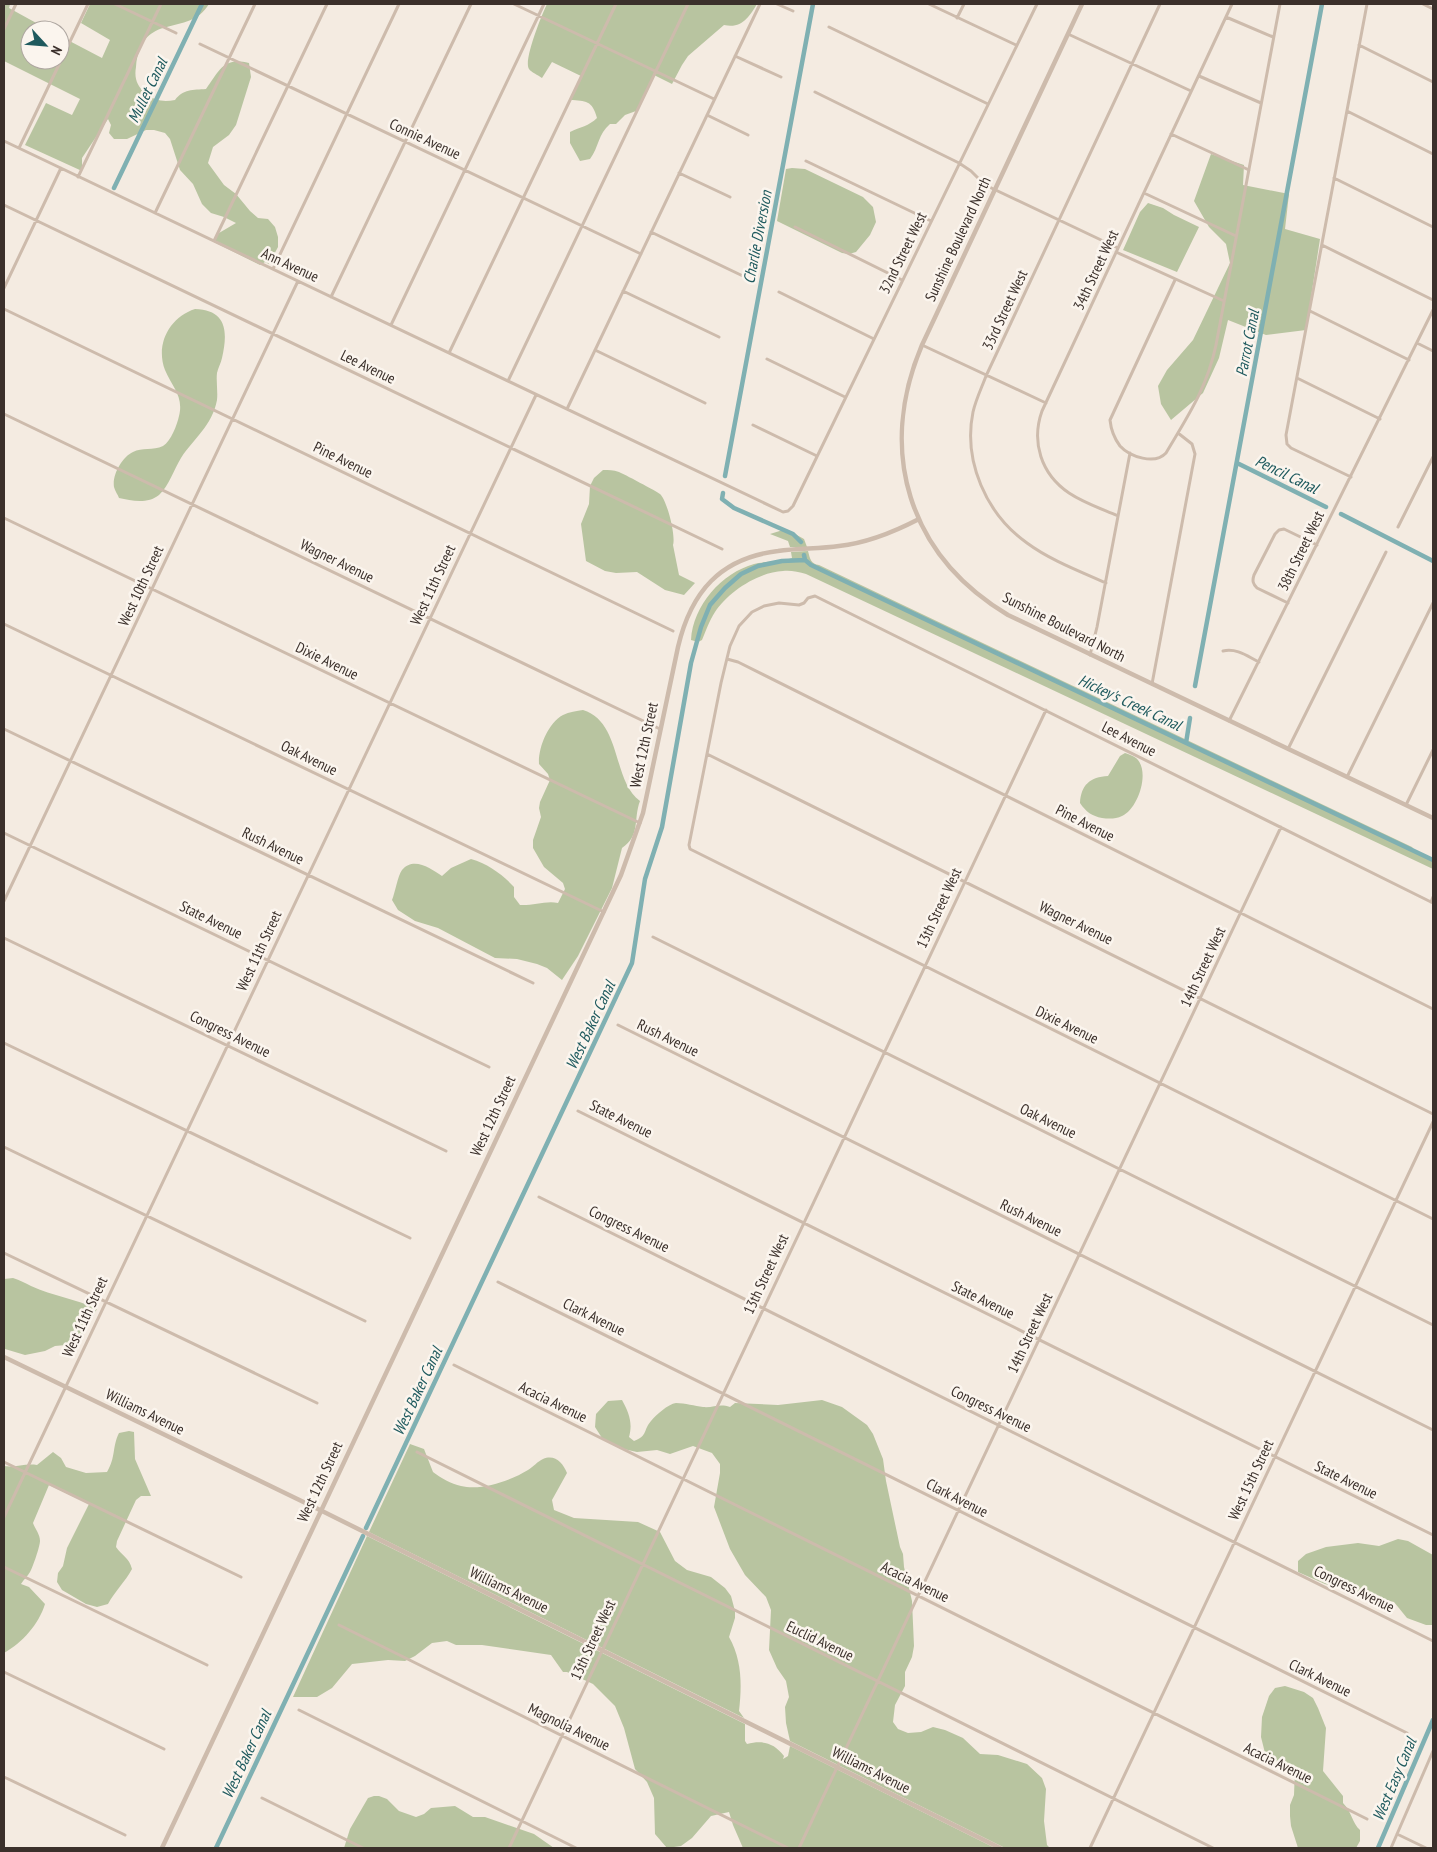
<svg xmlns="http://www.w3.org/2000/svg" width="1437" height="1852" font-family="'PT Sans Narrow',sans-serif">
	<rect width="100%" height="100%" fill="#f4ebe1"/>
	<path fill="#b8c4a0" d="M4 4H10L9 8 49 30H30V60H60V36L102 58 110 40 81 23 90 4H209C188 39 142 9 136 67 134 78 137 86 146 94 155 101 164 102 175 100 183 89 193 90 206 89 220 70 223 57 249 63L251 77 236 125 229 135 213 147 208 163 224 185 236 194 250 211 258 218 268 219 275 227 278 237V247L269 264 265 262 260 265 212 241 219 233 236 223 224 217 211 213 202 204 193 184 180 170 170 139 165 133 154 130H146L127 139H114L109 133 111 125 108 119 82 158V171L25 145 46 103 72 115 80 99 4 61Z
		M547 4H757C749 17 742 29 724 25L688 56 682 65 672 84 654 75 636 111 625 115 616 124H610C598 134 599 147 590 159L580 161 570 143V132C580 127 589 126 597 118 592 100 586 101 570 100L581 76 552 62 542 78C538 75 531 72 529 69 523 61 542 14 547 4Z
		M1211 154 1244 165 1243 185 1289 194 1285 229 1320 239 1306 330 1266 335 1228 320 1219 358 1203 393 1171 420 1161 404 1158 386 1167 370 1193 340 1230 263 1226 244 1209 227 1194 201Z
		M792 168 805 169 863 197 873 207 876 222 870 235 856 252 849 254 842 253 777 221 786 169Z
		M1148 203 1163 208 1174 215 1199 227 1177 272 1123 250 1140 212Z
		M195 309C227 310 228 332 222 358 221 363 218 368 217 373 216 382 218 391 217 400 212 426 194 438 181 458 174 469 169 486 159 495 148 504 132 501 119 498 118 495 115 491 114 487 112 475 122 457 133 452 142 447 153 451 163 446 171 441 177 425 179 416 184 396 172 387 165 370 155 344 170 317 195 309Z
		M603 470C609 470 613 470 619 472 622 473 658 492 660 494 667 500 676 536 673 545L679 575 695 583 684 595 665 590 637 572 616 573 605 571 586 561 581 524 589 504 590 486 594 478Z
		M786 529 804 539 807 547H790L788 541 770 534Z
		M808 551C810 559 811 564 819 565L1412 847 1415 851 1433 861V869L806 574C799 572 790 570 783 571 758 572 728 592 715 612 709 621 706 631 702 640L698 642 691 640C693 605 722 573 754 564 765 561 786 561 792 558L791 552Z
		M583 710C622 722 612 781 640 801 633 819 641 835 622 848L612 888 578 956 562 980 547 968 537 964 517 959 495 958 438 928 415 921 398 910 392 900C395 893 398 875 402 870 414 856 431 869 442 876L451 868 471 859C488 864 502 874 514 887V897L520 905C532 906 547 900 558 903L565 889 563 883 544 867 533 848V840L541 817 539 808 540 802 550 780 548 774 539 764C538 748 548 723 563 715 569 712 577 711 583 710Z
		M1125 753C1129 754 1133 756 1136 758 1151 771 1138 809 1122 816 1116 819 1109 819 1102 818 1092 816 1086 812 1080 803 1081 785 1090 777 1108 776L1120 756Z
		M13 1278C20 1280 25 1283 31 1286 53 1296 76 1299 97 1309L83 1335 76 1344 55 1346 45 1351 25 1355 5 1349 4 1279Z
		M622 1400C629 1413 633 1423 629 1437L634 1441C648 1436 643 1430 651 1421 656 1415 668 1404 676 1403 685 1403 695 1406 703 1407 714 1408 719 1403 730 1407L735 1403 778 1405 822 1400 842 1407 867 1425 873 1434 883 1459 886 1481 900 1547 903 1554 904 1567 912 1601 914 1646 912 1657 905 1672V1686L895 1705 893 1722 898 1729 908 1733 921 1732 933 1727 945 1730 963 1738 980 1754 998 1755 1027 1764 1042 1778 1046 1789 1044 1821 1047 1845 1050 1848H1005L790 1741 786 1723 785 1707 789 1697 786 1681 777 1668 769 1650 771 1610 766 1597 745 1575 730 1549 714 1507 720 1473V1464L712 1453 693 1446 670 1454 657 1450 637 1452 619 1448 602 1438 595 1427 596 1414 608 1401Z
		M129 1431 134 1432 135 1459 151 1496H141L136 1500 117 1541 116 1547C122 1556 129 1557 132 1569 125 1582 115 1591 108 1604L97 1607 86 1604 62 1590 57 1582 58 1573 63 1566 67 1548 89 1504 49 1485 33 1523C35 1529 40 1534 40 1541 40 1546 33 1567 30 1572 28 1576 24 1579 21 1584L29 1587 45 1604C39 1624 22 1643 4 1653V1466C15 1468 25 1463 37 1465L53 1452 61 1458 66 1467 86 1473 107 1472C116 1457 112 1447 119 1433Z
		M410 1444 424 1449 433 1472C441 1478 451 1484 461 1486 481 1491 510 1481 528 1470 533 1467 538 1461 543 1459 555 1454 563 1463 567 1473L552 1500 554 1510 574 1518 638 1522 660 1532 675 1561 687 1570 711 1577 725 1588 731 1596 735 1611V1618L729 1637C742 1660 742 1685 739 1711L744 1718 369 1532Z
		M367 1536 745 1724V1741L747 1744C763 1740 774 1743 784 1756L783 1759 788 1756 790 1746 995 1848H743L733 1825 729 1812 711 1816 692 1838 681 1846 667 1848 655 1834 654 1798 647 1782 635 1769 624 1728 615 1706 593 1684 567 1672H563L551 1655 482 1645H456L447 1641 432 1643 415 1656 405 1661 388 1660 352 1664 332 1688 317 1697H293Z
		M1398 1539 1408 1541 1433 1555V1625H1426L1407 1618 1394 1602 1325 1584 1298 1572V1561L1306 1554 1326 1547 1358 1543 1379 1546Z
		M1285 1686 1304 1692 1313 1698 1318 1708 1326 1728 1323 1771 1343 1796V1803C1352 1812 1352 1823 1360 1830V1841L1356 1848H1298L1291 1826 1290 1816V1805L1294 1795 1295 1769 1266 1757 1261 1737 1262 1717 1269 1696 1275 1688Z
		M374 1796H379L387 1799 399 1811 416 1817 424 1814 431 1808 455 1806 473 1817H485L534 1834 554 1848H344L350 1829 368 1798Z"/>
	<g fill="none" stroke-linecap="round" stroke-linejoin="round">
		<path stroke="#7fb0b2" stroke-width="4.5" d="M114 188 202 4
			M1237 463 1326 507
			M725 476 813 4
			M723 493 722 499 734 508 793 534 801 542
			M1341 514 1433 561
			M804 555 805 560 811 565 1433 860
			M1195 686 1322 4
			M1186 743 1190 718
			M366 1528 632 963 645 879 662 827 691 663 701 627 710 605 725 588 741 574 758 566 782 561 805 560
			M216 1848 363 1536
			M1378 1848 1433 1720"/>
		<path stroke="#cdbbac" stroke-width="3" d="M115 4 176 33
			M514 4 714 99
			M777 4 793 11
			M929 4 1016 45
			M1423 4 1433 9
			M1226 17 1273 37
			M957 18 964 4
			M829 27 988 104
			M4 29 16 4
			M1068 34 1191 91
			M200 44 641 254
			M1359 45 1433 82
			M735 56 781 77
			M1199 76 1261 103
			M815 92 959 163 971 171 985 185 1118 248
			M1347 111 1433 154
			M707 115 748 135
			M1171 134 1249 170
			M4 141 783 512 788 511 793 506 1037 4
			M19 148 88 4
			M806 161 931 221
			M679 173 730 197
			M78 177 161 4
			M1334 178 1433 227
			M1144 193 1236 236
			M4 205 722 549
			M155 213 255 4
			M795 227 902 280
			M651 232 745 277
			M214 241 327 4
			M1322 245 1433 300
			M1116 252 1224 301
			M273 269 399 4
			M1175 280 1110 420C1111 430 1114 438 1120 446 1130 457 1155 465 1166 453 1188 416 1207 388 1216 345L1280 4
			M4 288 61 168
			M623 291 719 337
			M779 292 874 339
			M331 297 471 4
			M4 309 673 631
			M1310 311 1409 360
			M391 325 544 4
			M1417 343 1433 351
			M922 345 1046 403
			M595 350 705 403
			M449 353 616 4
			M767 359 845 397
			M1297 378 1380 419
			M508 381 688 4
			M567 409 760 4
			M4 414 660 729
			M753 425 817 456
			M1351 477 1291 448 1287 444 1286 435 1367 4
			M1118 516C1102 509 1084 503 1069 493 1041 474 1031 442 1042 411L1232 4
			M4 518 640 823
			M1398 527 1433 457
			M1106 583C1079 571 1050 560 1027 543 986 514 963 461 973 412 976 399 982 387 986 376L1160 4
			M1288 603 1257 588C1253 584 1252 581 1254 575L1275 534 1279 530 1284 529 1317 545
			M4 624 604 912
			M1223 651C1237 648 1247 656 1259 662
			M1090 655 1097 627 1130 453
			M727 659 738 662 1433 1009
			M1152 684 1195 454 1192 444 1178 433
			M1229 721 1433 310
			M4 729 533 983
			M1288 749 1386 552
			M707 754 1433 1114
			M1347 777 1433 603
			M1406 805 1433 750
			M4 833 489 1067
			M4 901 298 281
			M1431 902 1433 897
			M1433 903 815 596 808 598 804 603 799 605 779 603 764 606 752 612 739 626 730 646 721 683 689 845 690 849 1433 1219
			M653 937 1433 1325
			M4 938 446 1151
			M618 1025 1433 1430
			M4 1043 410 1238
			M578 1111 1433 1535
			M4 1147 365 1321
			M539 1197 1433 1641
			M4 1253 317 1403
			M498 1282 1407 1733
			M454 1365 1367 1819
			M417 1452 1213 1848
			M4 1462 241 1577
			M4 1517 536 395
			M4 1567 207 1665
			M339 1625 788 1848
			M4 1672 164 1749
			M299 1710 576 1848
			M4 1777 125 1835
			M262 1798 363 1848
			M1397 1834 1426 1848
			M509 1848 1046 710
			M799 1848 1281 827
			M1090 1848 1433 1122
			M1391 1848 1433 1751"/>
		<path stroke="#cdbbac" stroke-width="4.5" d="M1082 4 922 345C877 451 908 555 1008 615L1433 818
			M4 1357 320 1510 1000 1848
			M162 1848 621 875 643 813 678 647C691 592 720 558 778 551 798 548 819 549 839 546 867 543 894 532 919 519"/>
	</g>
	<g text-anchor="middle" stroke-width="5" stroke-linejoin="round" paint-order="stroke">
		<g font-size="15" fill="#3b302b" stroke="#fbf5ee">
			<text transform="translate(425 139) rotate(25)" y="5">Connie Avenue</text>
			<text transform="translate(958 239) rotate(-65)" y="5">Sunshine Boulevard North</text>
			<text transform="translate(903 253) rotate(-64)" y="5">32nd Street West</text>
			<text transform="translate(290 265) rotate(25)" y="5">Ann Avenue</text>
			<text transform="translate(1096 270) rotate(-65)" y="5">34th Street West</text>
			<text transform="translate(1005 310) rotate(-65)" y="5">33rd Street West</text>
			<text transform="translate(368 367) rotate(26)" y="5">Lee Avenue</text>
			<text transform="translate(343 460) rotate(26)" y="5">Pine Avenue</text>
			<text transform="translate(1301 551) rotate(-64)" y="5">38th Street West</text>
			<text transform="translate(337 561) rotate(26)" y="5">Wagner Avenue</text>
			<text transform="translate(433 585) rotate(-65)" y="5">West 11th Street</text>
			<text transform="translate(141 586) rotate(-65)" y="5">West 10th Street</text>
			<text transform="translate(1064 627) rotate(27)" y="5">Sunshine Boulevard North</text>
			<text transform="translate(327 661) rotate(26)" y="5">Dixie Avenue</text>
			<text transform="translate(1129 739) rotate(27)" y="5">Lee Avenue</text>
			<text transform="translate(644 745) rotate(-78)" y="5">West 12th Street</text>
			<text transform="translate(309 758) rotate(26)" y="5">Oak Avenue</text>
			<text transform="translate(1085 823) rotate(27)" y="5">Pine Avenue</text>
			<text transform="translate(273 846) rotate(26)" y="5">Rush Avenue</text>
			<text transform="translate(939 908) rotate(-65)" y="5">13th Street West</text>
			<text transform="translate(211 920) rotate(26)" y="5">State Avenue</text>
			<text transform="translate(1076 923) rotate(26)" y="5">Wagner Avenue</text>
			<text transform="translate(259 951) rotate(-65)" y="5">West 11th Street</text>
			<text transform="translate(1203 967) rotate(-65)" y="5">14th Street West</text>
			<text transform="translate(1067 1025) rotate(26)" y="5">Dixie Avenue</text>
			<text transform="translate(230 1034) rotate(26)" y="5">Congress Avenue</text>
			<text transform="translate(668 1038) rotate(26)" y="5">Rush Avenue</text>
			<text transform="translate(493 1116) rotate(-65)" y="5">West 12th Street</text>
			<text transform="translate(621 1119) rotate(26)" y="5">State Avenue</text>
			<text transform="translate(1048 1121) rotate(26)" y="5">Oak Avenue</text>
			<text transform="translate(1031 1218) rotate(26)" y="5">Rush Avenue</text>
			<text transform="translate(629 1229) rotate(26)" y="5">Congress Avenue</text>
			<text transform="translate(766 1274) rotate(-65)" y="5">13th Street West</text>
			<text transform="translate(983 1300) rotate(26)" y="5">State Avenue</text>
			<text transform="translate(85 1317) rotate(-65)" y="5">West 11th Street</text>
			<text transform="translate(594 1317) rotate(26)" y="5">Clark Avenue</text>
			<text transform="translate(1030 1333) rotate(-65)" y="5">14th Street West</text>
			<text transform="translate(553 1402) rotate(26)" y="5">Acacia Avenue</text>
			<text transform="translate(991 1409) rotate(26)" y="5">Congress Avenue</text>
			<text transform="translate(145 1412) rotate(26)" y="5">Williams Avenue</text>
			<text transform="translate(1251 1480) rotate(-65)" y="5">West 15th Street</text>
			<text transform="translate(1346 1480) rotate(26)" y="5">State Avenue</text>
			<text transform="translate(320 1482) rotate(-65)" y="5">West 12th Street</text>
			<text transform="translate(957 1498) rotate(27)" y="5">Clark Avenue</text>
			<text transform="translate(915 1582) rotate(26)" y="5">Acacia Avenue</text>
			<text transform="translate(1354 1589) rotate(26)" y="5">Congress Avenue</text>
			<text transform="translate(509 1590) rotate(26)" y="5">Williams Avenue</text>
			<text transform="translate(593 1640) rotate(-65)" y="5">13th Street West</text>
			<text transform="translate(820 1641) rotate(26)" y="5">Euclid Avenue</text>
			<text transform="translate(1320 1678) rotate(26)" y="5">Clark Avenue</text>
			<text transform="translate(569 1727) rotate(26)" y="5">Magnolia Avenue</text>
			<text transform="translate(1278 1763) rotate(26)" y="5">Acacia Avenue</text>
			<text transform="translate(871 1770) rotate(27)" y="5">Williams Avenue</text>
		</g>
		<g font-size="16" font-style="italic" fill="#1f5a5e" stroke="#fbf5ee">
			<text transform="translate(147 90) rotate(-64)" y="6">Mullet Canal</text>
			<text transform="translate(757 237) rotate(-79)" y="6">Charlie Diversion</text>
			<text transform="translate(1247 343) rotate(-79)" y="6">Parrot Canal</text>
			<text transform="translate(1287 474) rotate(26)" y="6">Pencil Canal</text>
			<text transform="translate(1130 702) rotate(25)" y="6">Hickey's Creek Canal</text>
			<text transform="translate(590 1025) rotate(-65)" y="6">West Baker Canal</text>
			<text transform="translate(417 1391) rotate(-65)" y="6">West Baker Canal</text>
			<text transform="translate(246 1754) rotate(-65)" y="6">West Baker Canal</text>
			<text transform="translate(1394 1779) rotate(-67)" y="6">West Easy Canal</text>
		</g>
	</g>
	<rect width="1437" height="1852" fill="none" stroke="#3b302b" stroke-width="10"/>
	<g transform="translate(45 45) rotate(116)"><circle r="24" fill="#fbf5ee" stroke="#aea6a0"/>
	<path d="M0-4L9 19L0 12L-9 19Z" fill="#1f5a5e"/>
	<text y="-8" font-size="14" font-weight="bold" text-anchor="middle" fill="#3b302b">N</text>
	</g>
</svg>
